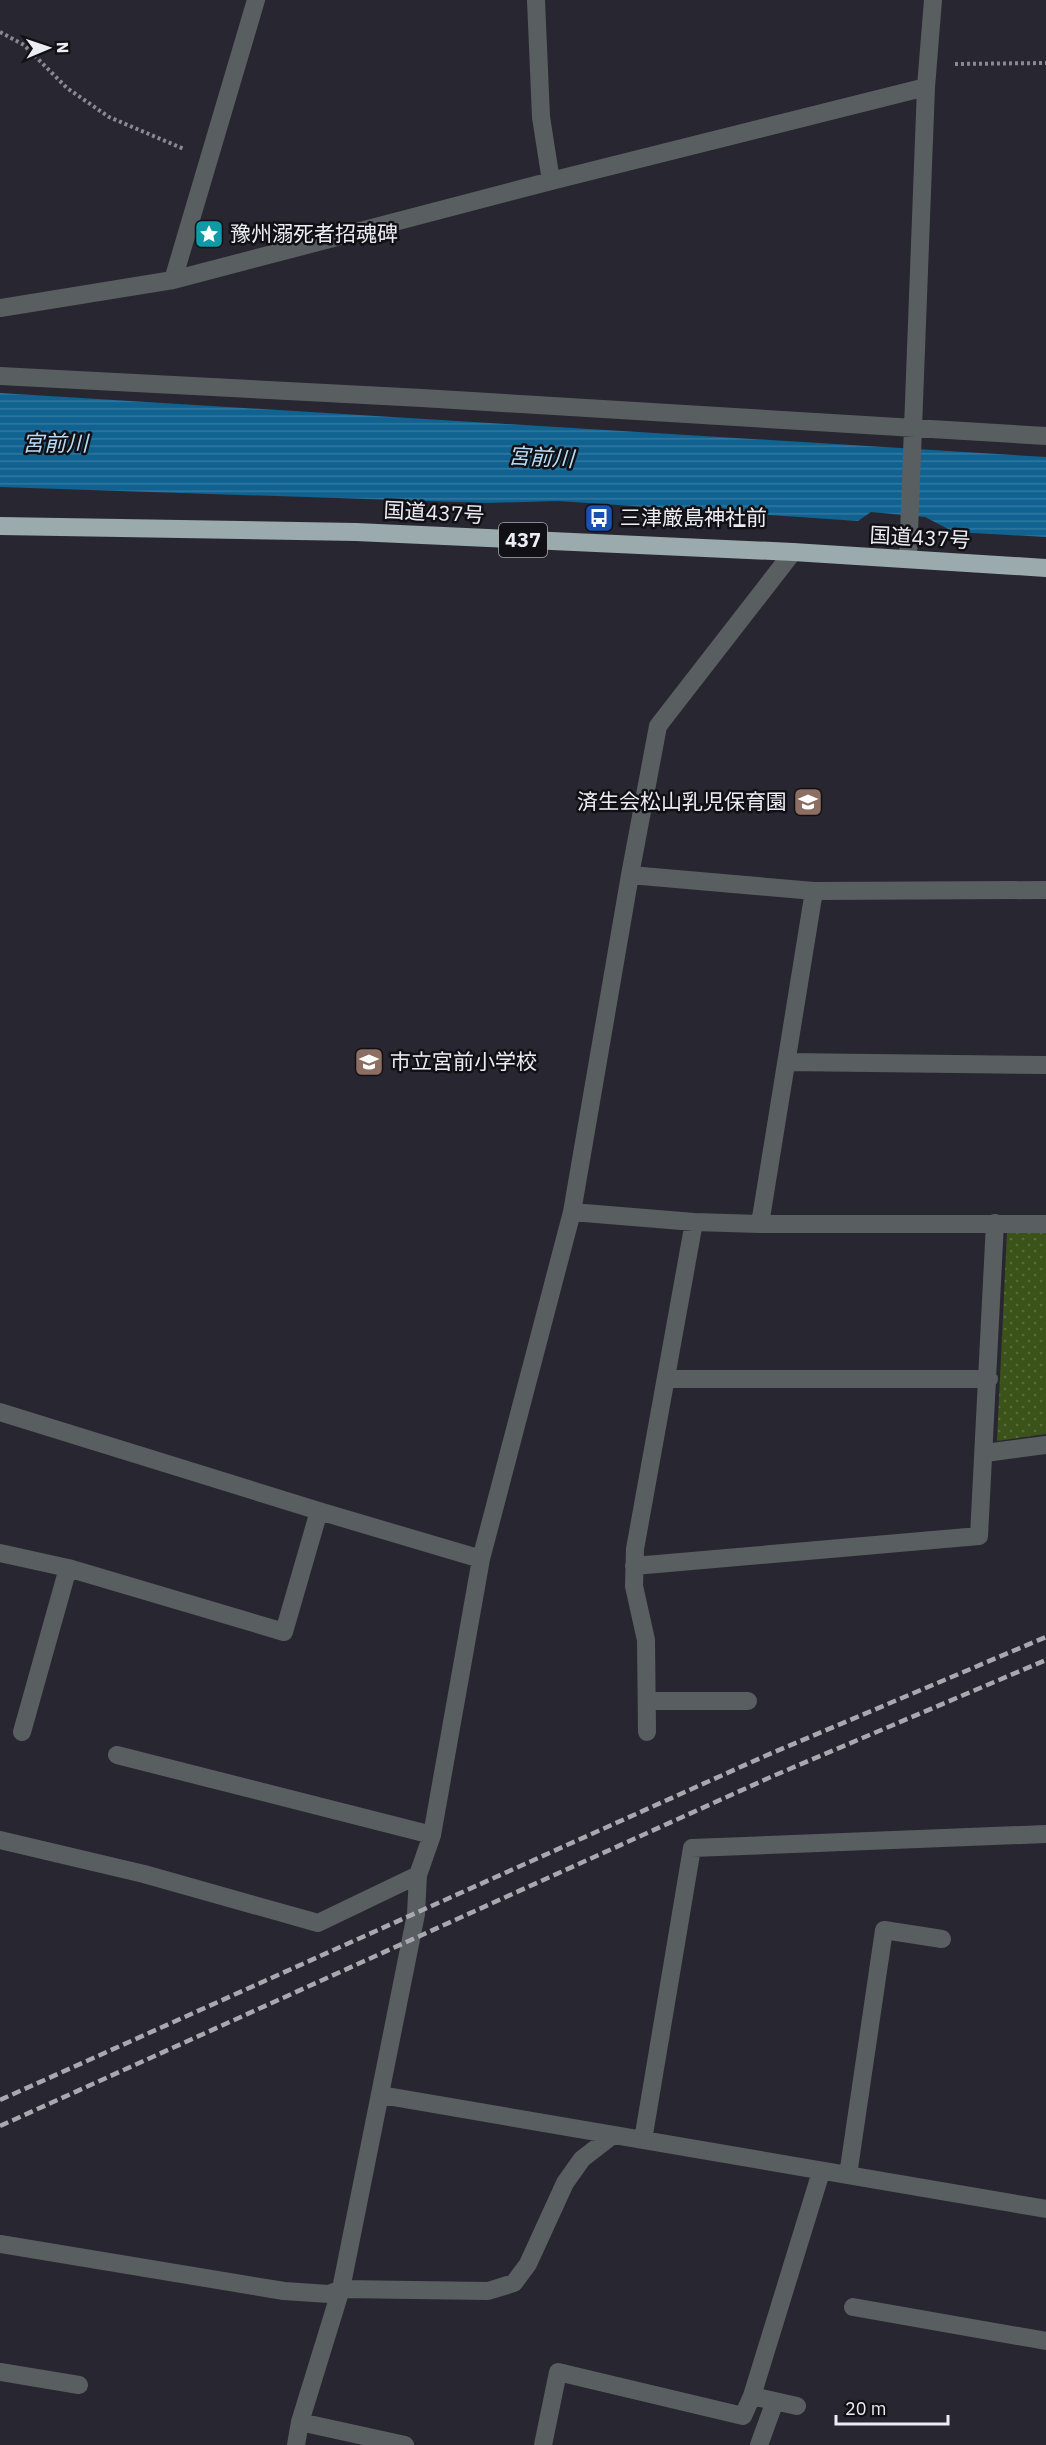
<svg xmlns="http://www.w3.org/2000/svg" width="1046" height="2445" font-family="'IBM Plex Sans','Noto Sans JP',sans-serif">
	<defs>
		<pattern id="park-dots" width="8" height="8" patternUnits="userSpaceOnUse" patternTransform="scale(1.5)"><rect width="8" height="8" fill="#3b5218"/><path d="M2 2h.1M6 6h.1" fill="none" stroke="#586b3a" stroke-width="1.8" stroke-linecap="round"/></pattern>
		<pattern id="water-rules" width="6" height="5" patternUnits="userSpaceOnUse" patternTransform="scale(1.5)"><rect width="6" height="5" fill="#106290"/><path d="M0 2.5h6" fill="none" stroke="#3379a0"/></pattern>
	</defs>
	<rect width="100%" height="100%" fill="#282731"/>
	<path fill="url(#park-dots)" d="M1007 1232H1046V1434L997 1441Z"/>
	<path fill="url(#water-rules)" d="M0 393 1046 457V537L954 532 925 517 871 512 858 521 558 501 486 503 0 487Z"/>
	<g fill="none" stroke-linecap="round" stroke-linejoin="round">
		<path stroke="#898991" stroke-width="4" stroke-dasharray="3 3" stroke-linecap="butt" d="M0 32 24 45 67 88 109 117 184 149
			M955 64 1046 63"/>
		<path stroke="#595f60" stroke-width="18" d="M536 0 541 117 551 181
			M173 280 256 0
			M0 308 173 280 551 181 926 87
			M0 376 422 398 1046 436
			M908 559 926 87 933 0
			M630 875 814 891 1046 890
			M787 1062 1046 1065
			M572 1212 694 1222 760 1224H1046
			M760 1224 814 891
			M666 1379H989
			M0 1412 319 1511 481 1559
			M985 1453 1046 1445
			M0 1553 68 1568 284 1632 319 1511
			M634 1566 979 1536 995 1223
			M647 1701H748
			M22 1732 68 1568
			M647 1732 646 1640 634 1586 635 1549 694 1222
			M117 1755 432 1835
			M0 1840 144 1874 318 1923 418 1875
			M381 2095 1046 2209
			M643 2140 692 1848 1046 1834
			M848 2175 884 1930 942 1939
			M0 2244 284 2291 329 2294 341 2289 488 2291 514 2283 528 2264 565 2183 582 2159 613 2135
			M853 2307 1046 2341
			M0 2372 79 2385
			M797 2406 752 2396 821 2172
			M300 2422 405 2445
			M296 2445 300 2422 341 2289 416 1914 418 1875 432 1835 481 1559 572 1212 630 875 658 726 793 552
			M543 2445 558 2372 743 2416 752 2396
			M759 2445 775 2401"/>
		<path stroke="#9aaaad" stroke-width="18" d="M0 526 356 532 793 552 1046 568"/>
		<path stroke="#a9a8b0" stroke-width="4.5" stroke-dasharray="9 4.5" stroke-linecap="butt" d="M0 2100 765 1756 1046 1637
			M0 2126 773 1776 1046 1660"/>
	</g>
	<defs>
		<g id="sight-square" transform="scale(1.5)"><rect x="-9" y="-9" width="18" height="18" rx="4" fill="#0f9aa8" stroke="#111115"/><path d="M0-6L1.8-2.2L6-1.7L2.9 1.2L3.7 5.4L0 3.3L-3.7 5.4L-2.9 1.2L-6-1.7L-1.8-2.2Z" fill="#fff"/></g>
		<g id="bus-square" transform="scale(1.5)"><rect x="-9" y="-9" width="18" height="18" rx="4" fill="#1a4fb4" stroke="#111115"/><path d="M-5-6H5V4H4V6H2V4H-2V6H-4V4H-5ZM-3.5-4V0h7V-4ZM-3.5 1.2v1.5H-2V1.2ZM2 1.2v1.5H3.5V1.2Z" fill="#fff"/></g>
		<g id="school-square" transform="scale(1.5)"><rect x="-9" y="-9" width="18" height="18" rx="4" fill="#8d6e63" stroke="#111115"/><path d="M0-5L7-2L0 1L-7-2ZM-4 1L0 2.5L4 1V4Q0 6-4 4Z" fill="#fff"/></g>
	</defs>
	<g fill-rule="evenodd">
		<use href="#sight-square" x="209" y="234"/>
		<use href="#bus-square" x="599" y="518"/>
		<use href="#school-square" x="808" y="802"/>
		<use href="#school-square" x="369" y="1062"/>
	</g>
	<g text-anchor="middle" stroke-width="5" stroke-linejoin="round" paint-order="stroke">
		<rect fill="#111115" stroke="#aaaab0" stroke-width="1.5" x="499" y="523" width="48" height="34" rx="4.5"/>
		<g font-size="20" font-weight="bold" fill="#ececf3">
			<text x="523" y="547">437</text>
		</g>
		<g font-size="21" fill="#ececf3" stroke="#111115" text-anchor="start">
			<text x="230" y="241">豫州溺死者招魂碑</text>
			<text x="620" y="525">三津厳島神社前</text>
			<text x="787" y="809" text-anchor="end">済生会松山乳児保育園</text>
			<text x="390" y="1069">市立宮前小学校</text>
		</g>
		<g font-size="21" fill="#ececf3" stroke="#111115">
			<text transform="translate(434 513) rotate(3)" y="7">国道437号</text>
			<text transform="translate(920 538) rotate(3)" y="7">国道437号</text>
		</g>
		<g font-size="22" font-style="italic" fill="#b6daf5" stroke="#111115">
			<text x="55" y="451">宮前川</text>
			<text transform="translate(541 457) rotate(3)" y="8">宮前川</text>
		</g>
	</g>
	<g transform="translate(48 48) rotate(88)" stroke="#111115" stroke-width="4.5" paint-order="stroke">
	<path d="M0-4.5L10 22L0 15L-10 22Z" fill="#ececf3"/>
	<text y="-9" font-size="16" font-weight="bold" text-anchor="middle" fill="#ececf3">N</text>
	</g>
	<path d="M836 2415v9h112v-9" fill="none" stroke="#ececf3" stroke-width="3"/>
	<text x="845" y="2415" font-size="18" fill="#ececf3" stroke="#111115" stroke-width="4.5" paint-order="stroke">20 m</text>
</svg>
